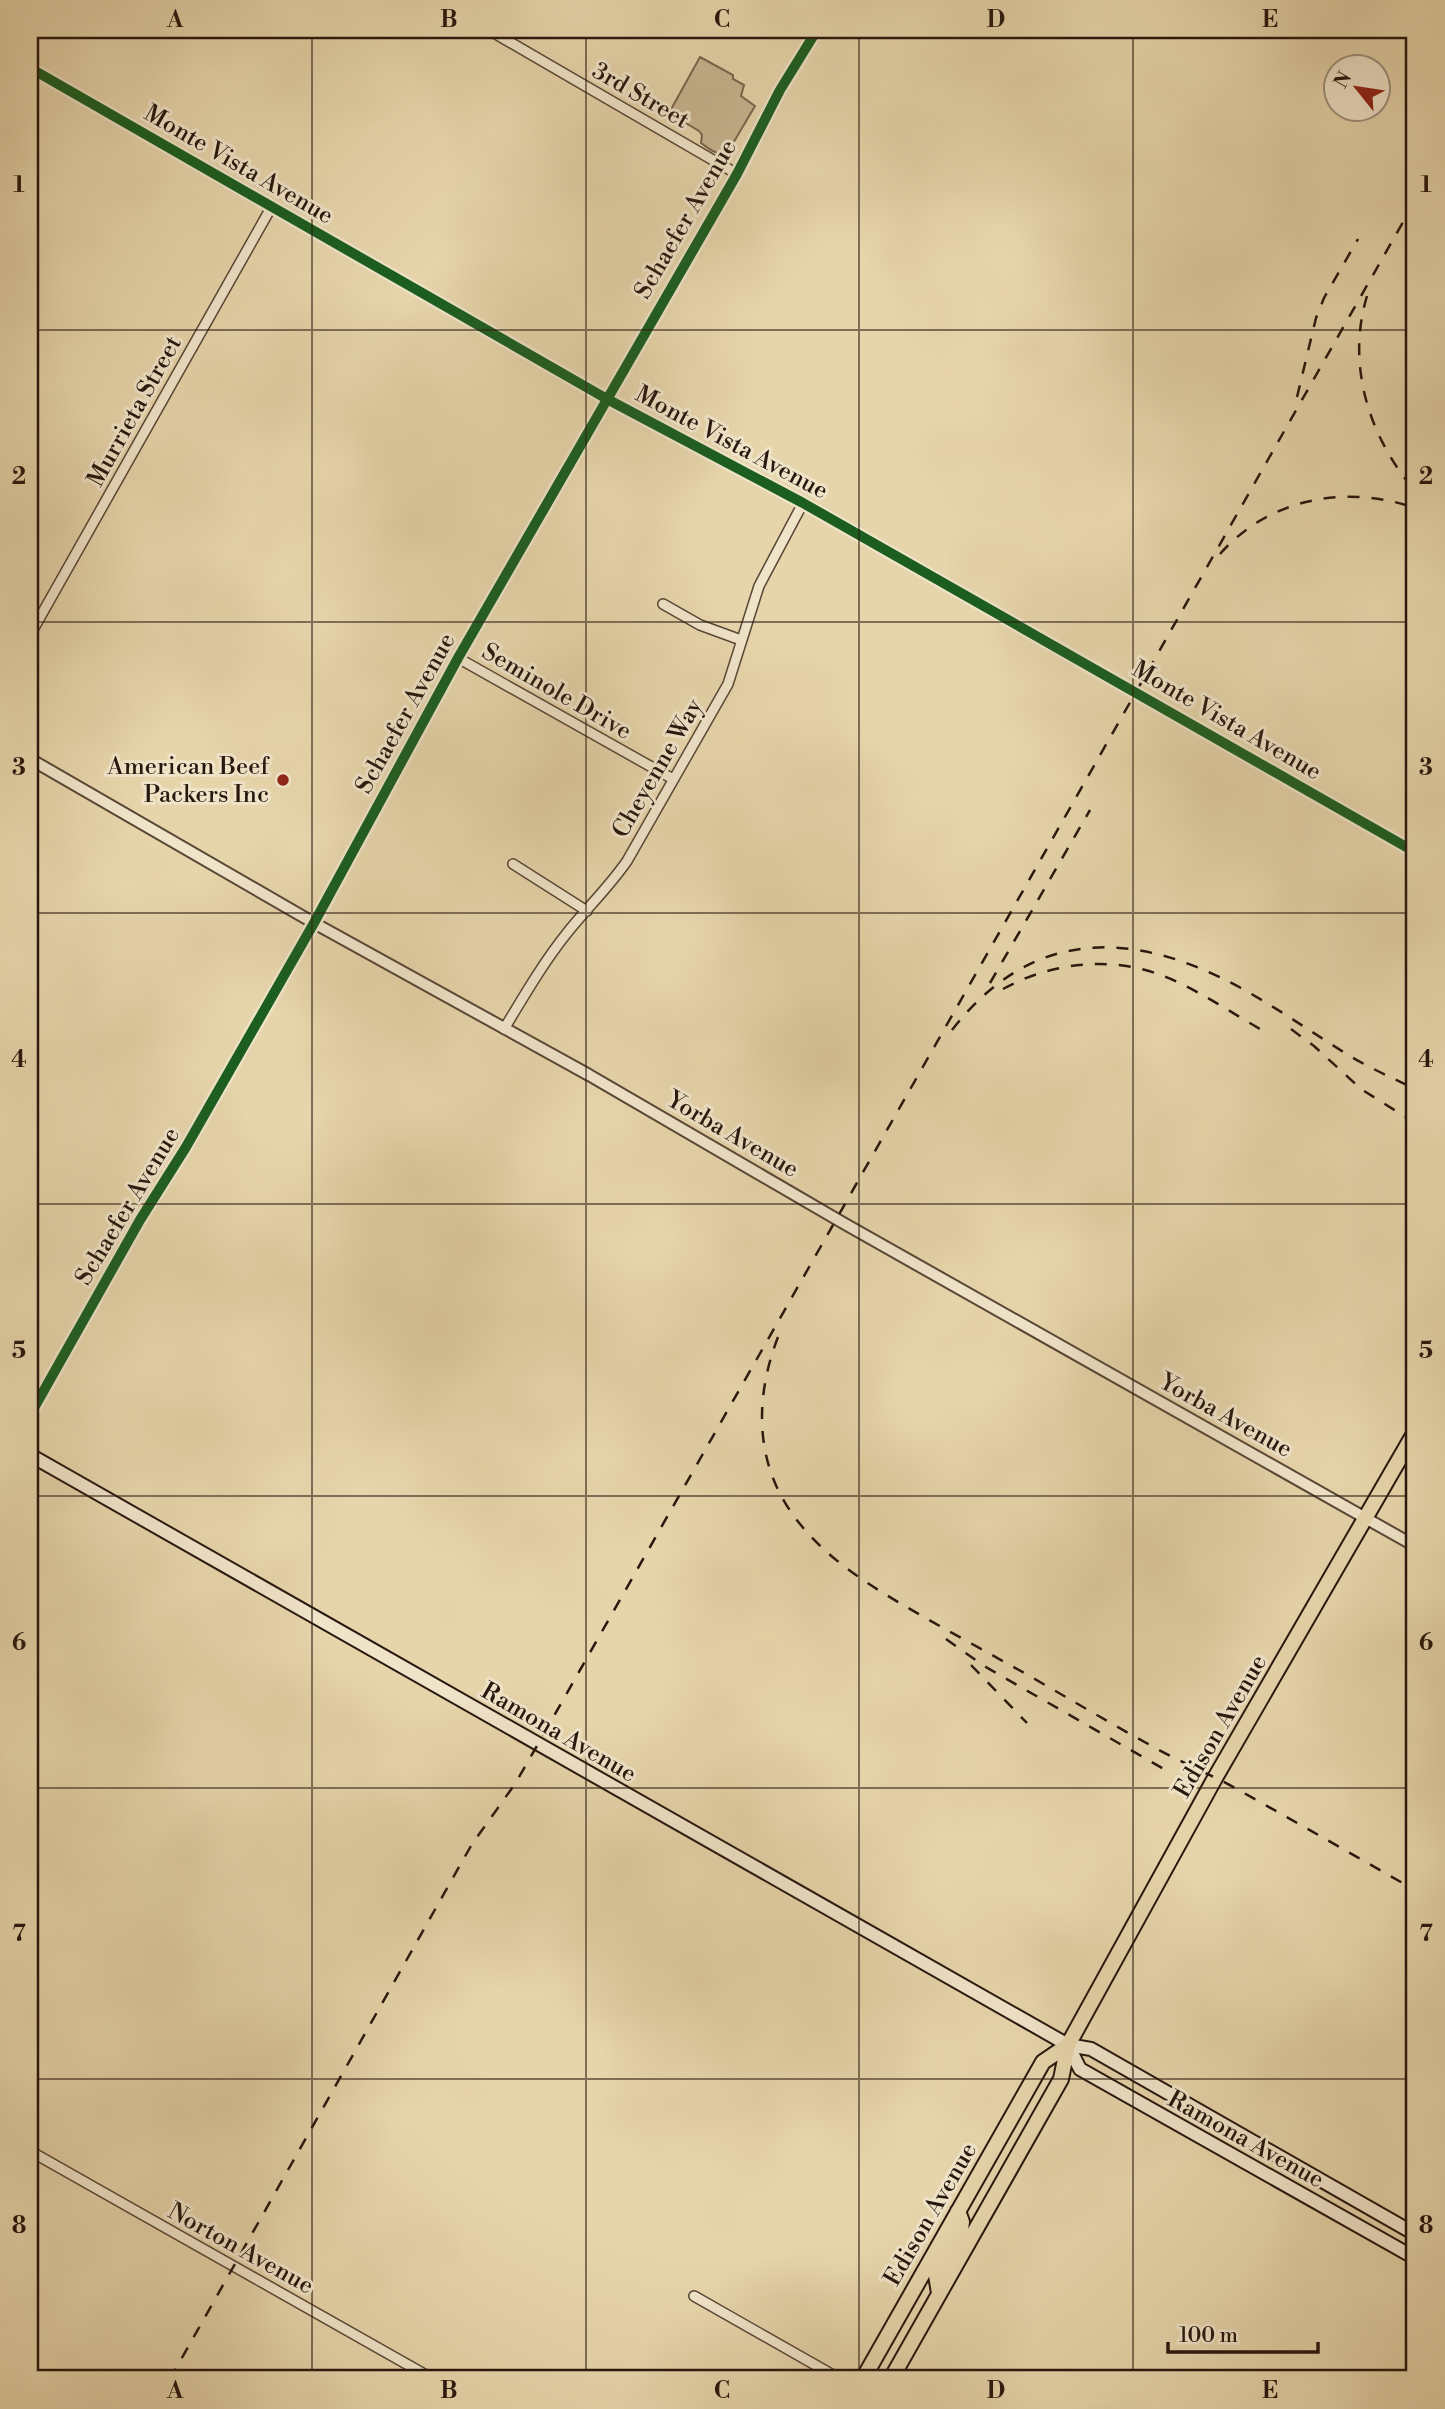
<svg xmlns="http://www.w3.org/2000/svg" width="1445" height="2409" font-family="'Libre Bodoni',serif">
	<rect width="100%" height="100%" fill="#e6d4aa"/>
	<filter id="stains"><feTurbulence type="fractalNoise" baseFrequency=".00286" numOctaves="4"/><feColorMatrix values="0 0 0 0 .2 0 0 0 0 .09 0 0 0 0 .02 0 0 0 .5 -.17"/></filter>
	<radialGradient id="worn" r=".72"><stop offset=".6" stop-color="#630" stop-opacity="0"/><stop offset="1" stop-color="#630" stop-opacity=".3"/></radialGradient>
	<path fill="#c6b48f" stroke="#77664e" stroke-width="2" d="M700 57 733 75V79L744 85 741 96 755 106 729 150C717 157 711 150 701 143L702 135 699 131 669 113Z"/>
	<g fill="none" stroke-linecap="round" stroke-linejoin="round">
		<g stroke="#584635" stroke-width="12">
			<path id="minor" d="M489 30 737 174
				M663 604 700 625 741 640
				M30 635 272 206
				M458 658 673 779
				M513 864 587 911
				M504 1029C524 996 543 963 567 933 587 908 609 887 627 861L728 684 759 586 803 503
				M30 2151 433 2379
				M694 2296 840 2379"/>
		</g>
		<g stroke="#584635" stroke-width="14">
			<path id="tertiary" d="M30 68 607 399 803 503 1415 852
				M30 759 314 923 589 1075 845 1224 1415 1546
				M30 1415 140 1220 186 1147 314 923 458 658 737 174 780 90 817 30"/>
		</g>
		<g stroke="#28170e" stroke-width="16">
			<path id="secondary" d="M30 1455 1068 2045 1091 2049 1415 2234
				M1068 2045 1080 2069 1415 2258"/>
		</g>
		<g stroke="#28170e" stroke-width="18">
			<path id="primary" d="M939 2293 936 2275 961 2229 962 2222 958 2211
				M863 2379 1043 2062 1068 2045
				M891 2379 1061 2079 1068 2045 1215 1778 1415 1432"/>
		</g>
		<use href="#minor" stroke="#efe3c8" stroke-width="9"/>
		<use href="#tertiary" stroke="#efe3c8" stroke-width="10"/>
		<use href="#secondary" stroke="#efe3c8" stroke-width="12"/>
		<use href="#primary" stroke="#e6d4aa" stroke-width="14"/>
		<path stroke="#28170e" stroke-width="2.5" stroke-dasharray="12 12" stroke-linecap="butt" d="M1367 296C1346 365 1369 437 1415 491
			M1297 397 1316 318 1324 298 1358 239
			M1220 554C1269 498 1347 484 1415 508
			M990 983 1090 810
			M1003 989C1048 964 1105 956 1155 973 1192 985 1234 1015 1269 1034
			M1291 1029 1314 1046 1361 1089 1415 1123
			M952 1030C1032 927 1133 929 1241 988 1277 1008 1310 1031 1345 1053 1367 1067 1391 1077 1415 1089
			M778 1337C756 1394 754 1456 789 1509 823 1560 877 1590 929 1620 961 1638 994 1656 1026 1674 1068 1698 1108 1722 1150 1745 1178 1761 1208 1773 1235 1788 1296 1822 1355 1856 1415 1890
			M946 1639 984 1666 1169 1772
			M971 1665 1027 1723
			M170 2379 472 1844 515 1784 538 1744 1415 201"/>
		<g stroke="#efe3c8" stroke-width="15">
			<path id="cycleway" d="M30 68 607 399 803 503 1415 852
				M30 1415 140 1220 186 1147 314 923 458 658 737 174 780 90 817 30"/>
		</g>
		<use href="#cycleway" stroke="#1b5e20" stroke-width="10"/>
	</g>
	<path fill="none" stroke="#28170e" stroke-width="2" stroke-opacity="0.55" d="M312 30V2379M586 30V2379M859 30V2379M1133 30V2379M30 330H1415M30 622H1415M30 913H1415M30 1204H1415M30 1496H1415M30 1788H1415M30 2079H1415"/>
	<circle fill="#8f2418" stroke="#efe3c8" stroke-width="2.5" cx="283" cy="780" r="7"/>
	<g text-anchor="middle" stroke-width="6" stroke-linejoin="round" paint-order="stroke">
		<g font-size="24" fill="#28170e" stroke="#efe3c8">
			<text transform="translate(641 95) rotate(30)" y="8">3rd Street</text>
			<text transform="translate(239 164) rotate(30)" y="8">Monte Vista Avenue</text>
			<text transform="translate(685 219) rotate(-60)" y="8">Schaefer Avenue</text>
			<text transform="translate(134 411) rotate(-61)" y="8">Murrieta Street</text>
			<text transform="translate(732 442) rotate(28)" y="8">Monte Vista Avenue</text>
			<text transform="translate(557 691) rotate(30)" y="8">Seminole Drive</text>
			<text transform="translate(405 713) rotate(-61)" y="8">Schaefer Avenue</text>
			<text transform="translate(1227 720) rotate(30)" y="8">Monte Vista Avenue</text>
			<text transform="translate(657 768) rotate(-60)" y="8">Cheyenne Way</text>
			<text transform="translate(733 1134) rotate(30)" y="8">Yorba Avenue</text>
			<text transform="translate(127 1206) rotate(-59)" y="8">Schaefer Avenue</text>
			<text transform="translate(1226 1415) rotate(29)" y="8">Yorba Avenue</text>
			<text transform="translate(1220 1726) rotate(-60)" y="8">Edison Avenue</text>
			<text transform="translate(559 1732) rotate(30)" y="8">Ramona Avenue</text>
			<text transform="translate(1246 2139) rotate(29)" y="8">Ramona Avenue</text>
			<text transform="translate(930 2214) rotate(-60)" y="8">Edison Avenue</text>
			<text transform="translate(241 2248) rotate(29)" y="8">Norton Avenue</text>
		</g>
		<g font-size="24" fill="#28170e" stroke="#efe3c8" text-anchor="end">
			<text x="269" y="774">American Beef<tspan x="269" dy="28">Packers Inc</tspan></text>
		</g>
	</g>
	<rect width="1445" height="2409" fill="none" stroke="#e6d4aa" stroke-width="77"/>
	<g transform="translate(1357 88) rotate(300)"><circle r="33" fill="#efe3c8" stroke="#9f917e" stroke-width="2"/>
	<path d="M0-5L12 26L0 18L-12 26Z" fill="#8f2418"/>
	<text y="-10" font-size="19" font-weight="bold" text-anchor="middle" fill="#28170e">N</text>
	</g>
	<path d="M1168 2342v10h150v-10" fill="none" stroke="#28170e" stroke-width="3.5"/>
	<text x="1179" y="2342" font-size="21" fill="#28170e" stroke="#efe3c8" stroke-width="5" paint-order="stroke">100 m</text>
	<rect x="38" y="38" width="1368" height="2332" fill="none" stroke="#28170e" stroke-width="2.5"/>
	<g font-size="23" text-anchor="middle" font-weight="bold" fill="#28170e">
		<text x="175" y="27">A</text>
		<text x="449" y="27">B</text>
		<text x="722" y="27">C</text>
		<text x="996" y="27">D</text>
		<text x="1270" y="27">E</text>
		<text x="19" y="192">1</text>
		<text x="1426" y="192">1</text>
		<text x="19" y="484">2</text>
		<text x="1426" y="484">2</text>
		<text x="19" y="775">3</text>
		<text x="1426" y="775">3</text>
		<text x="19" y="1067">4</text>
		<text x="1426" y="1067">4</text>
		<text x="19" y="1358">5</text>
		<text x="1426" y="1358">5</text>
		<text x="19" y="1650">6</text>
		<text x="1426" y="1650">6</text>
		<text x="19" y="1941">7</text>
		<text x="1426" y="1941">7</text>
		<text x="19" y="2233">8</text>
		<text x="1426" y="2233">8</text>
		<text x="175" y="2398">A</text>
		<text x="449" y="2398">B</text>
		<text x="722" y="2398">C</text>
		<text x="996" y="2398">D</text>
		<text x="1270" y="2398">E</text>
	</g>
	<rect width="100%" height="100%" filter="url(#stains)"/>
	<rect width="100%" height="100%" fill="url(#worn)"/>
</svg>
